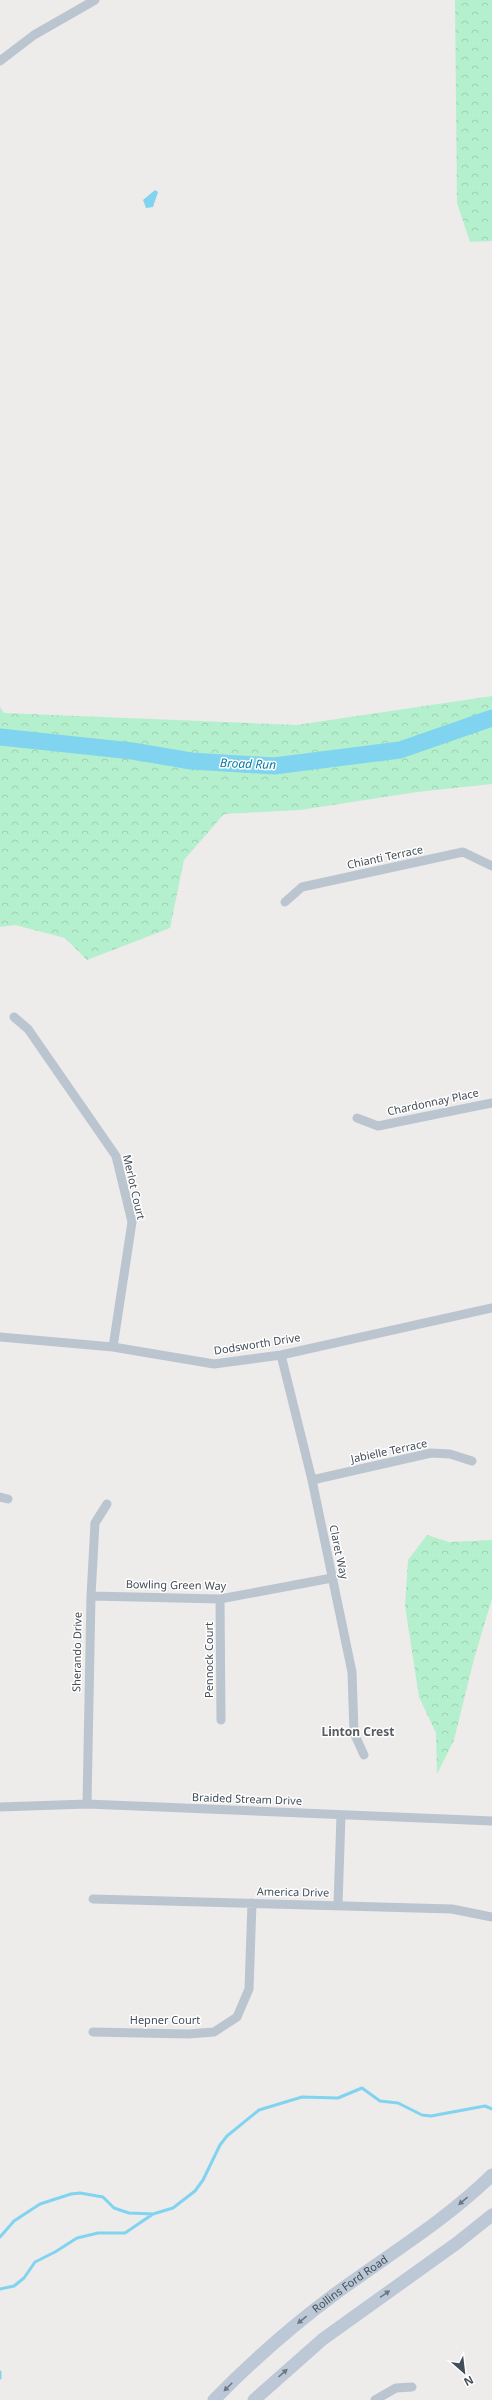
<svg xmlns="http://www.w3.org/2000/svg" width="492" height="2400" font-family="'Noto Sans',sans-serif">
	<defs>
		<pattern id="forest-crowns" width="20" height="18" patternUnits="userSpaceOnUse"><rect width="20" height="18" fill="#b5f0ce"/><path d="M2 6a3 3 0 1 1 6 0M12 15a3 3 0 1 1 6 0" fill="none" stroke="#9dcfb3"/></pattern>
	</defs>
	<rect width="100%" height="100%" fill="#eeebeb"/>
	<path fill="url(#forest-crowns)" d="M455 0H492V241L470 242 457 203Z
		M492 696V784L417 792 300 810 224 814 184 860 170 928 87 960 65 938 15 925 0 927V707L4 713 296 725Z
		M427 1535 449 1542 492 1540V1599L474 1659 454 1740 437 1774 436 1733 419 1697 405 1606 408 1560Z"/>
	<path fill="#80d4ef" d="M155 190 158 192 153 207 146 208 143 200Z"/>
	<g fill="none" stroke-linecap="round" stroke-linejoin="round">
		<path stroke="#80d4ef" stroke-width="3" d="M0 2237 14 2221 40 2204 71 2194 80 2193 103 2197 114 2208 129 2213 153 2214 173 2208 195 2191 203 2180 220 2145 227 2136 259 2110 302 2097 338 2098 362 2088 380 2101 398 2103 422 2115 431 2116 485 2106 492 2109
			M0 2289 14 2286 24 2278 35 2262 55 2252 77 2238 98 2233H125L153 2214
			M0 2372V2378"/>
		<path stroke="#80d4ef" stroke-width="17" d="M0 737 132 751 191 761 274 766 400 750 492 718"/>
		<path stroke="#bbc5cf" stroke-width="9" d="M0 61 34 35 95 0
			M285 902 302 887 463 852 492 866
			M14 1017 28 1029 116 1156 132 1222 113 1347
			M357 1118 378 1126 492 1103
			M0 1337 113 1347 214 1364 281 1355 492 1308
			M281 1355 312 1480 352 1672 354 1733 364 1755
			M312 1480 431 1453 450 1454 472 1461
			M0 1497 8 1499
			M91 1596 220 1599 332 1578
			M220 1599 221 1720
			M87 1804 91 1596 95 1523 107 1504
			M0 1807 87 1804 492 1821
			M93 1899 452 1909 492 1917
			M338 1905 341 1815
			M93 2032 188 2034 214 2032 237 2017 249 1989 252 1903
			M375 2400 396 2388 412 2387"/>
		<g stroke="#bcc8d6" stroke-width="13">
			<path id="s1" d="M214 2400C252 2361 292 2326 335 2294 388 2255 445 2221 492 2175"/>
			<path d="M254 2400 323 2339 457 2243 492 2215"/>
		</g>
	</g>
	<defs><path id="oneway-solid" d="M-6-.8H1V-3.2L6.5 0L1 3.2V.8H-6Z"/></defs>
	<g fill="#6d7985">
		<use href="#oneway-solid" transform="translate(463 2201) rotate(140)"/>
		<use href="#oneway-solid" transform="translate(385 2294) rotate(-35)"/>
		<use href="#oneway-solid" transform="translate(302 2320) rotate(141)"/>
		<use href="#oneway-solid" transform="translate(283 2373) rotate(-42)"/>
		<use href="#oneway-solid" transform="translate(228 2387) rotate(135)"/>
	</g>
	<g text-anchor="middle" stroke-width="3" stroke-linejoin="round" paint-order="stroke">
		<g font-size="11" fill="#434e59" stroke="#fff">
			<text transform="translate(385 857) rotate(-12)" y="4">Chianti Terrace</text>
			<text transform="translate(433 1102) rotate(-12)" y="4">Chardonnay Place</text>
			<text transform="translate(134 1187) rotate(77)" y="4">Merlot Court</text>
			<text transform="translate(257 1344) rotate(-9)" y="4">Dodsworth Drive</text>
			<text transform="translate(389 1451) rotate(-12)" y="4">Jabielle Terrace</text>
			<text transform="translate(339 1552) rotate(78)" y="4">Claret Way</text>
			<text transform="translate(176 1585) rotate(1)" y="4">Bowling Green Way</text>
			<text transform="translate(77 1652) rotate(-89)" y="4">Sherando Drive</text>
			<text transform="translate(209 1660) rotate(-90)" y="4">Pennock Court</text>
			<text transform="translate(247 1799) rotate(2)" y="4">Braided Stream Drive</text>
			<text transform="translate(293 1892) rotate(1)" y="4">America Drive</text>
			<text x="165" y="2024">Hepner Court</text>
			<text dy="4" stroke="none"><textPath href="#s1" startOffset="179">Rollins Ford Road</textPath></text>
		</g>
		<g font-size="12" font-style="italic" fill="#077ba1" stroke="#fff">
			<text transform="translate(248 764) rotate(2)" y="4">Broad Run</text>
		</g>
		<g font-size="12" font-weight="bold" fill="#585b60" stroke="#fff">
			<text x="358" y="1736">Linton Crest</text>
		</g>
	</g>
	<g transform="translate(464 2372) rotate(152)" stroke="#ffffff" stroke-width="3" paint-order="stroke">
	<path d="M0-3L7 15L0 10L-7 15Z" fill="#434e59"/>
	<text y="-6" font-size="11" font-weight="bold" text-anchor="middle" fill="#434e59">N</text>
	</g>
</svg>
